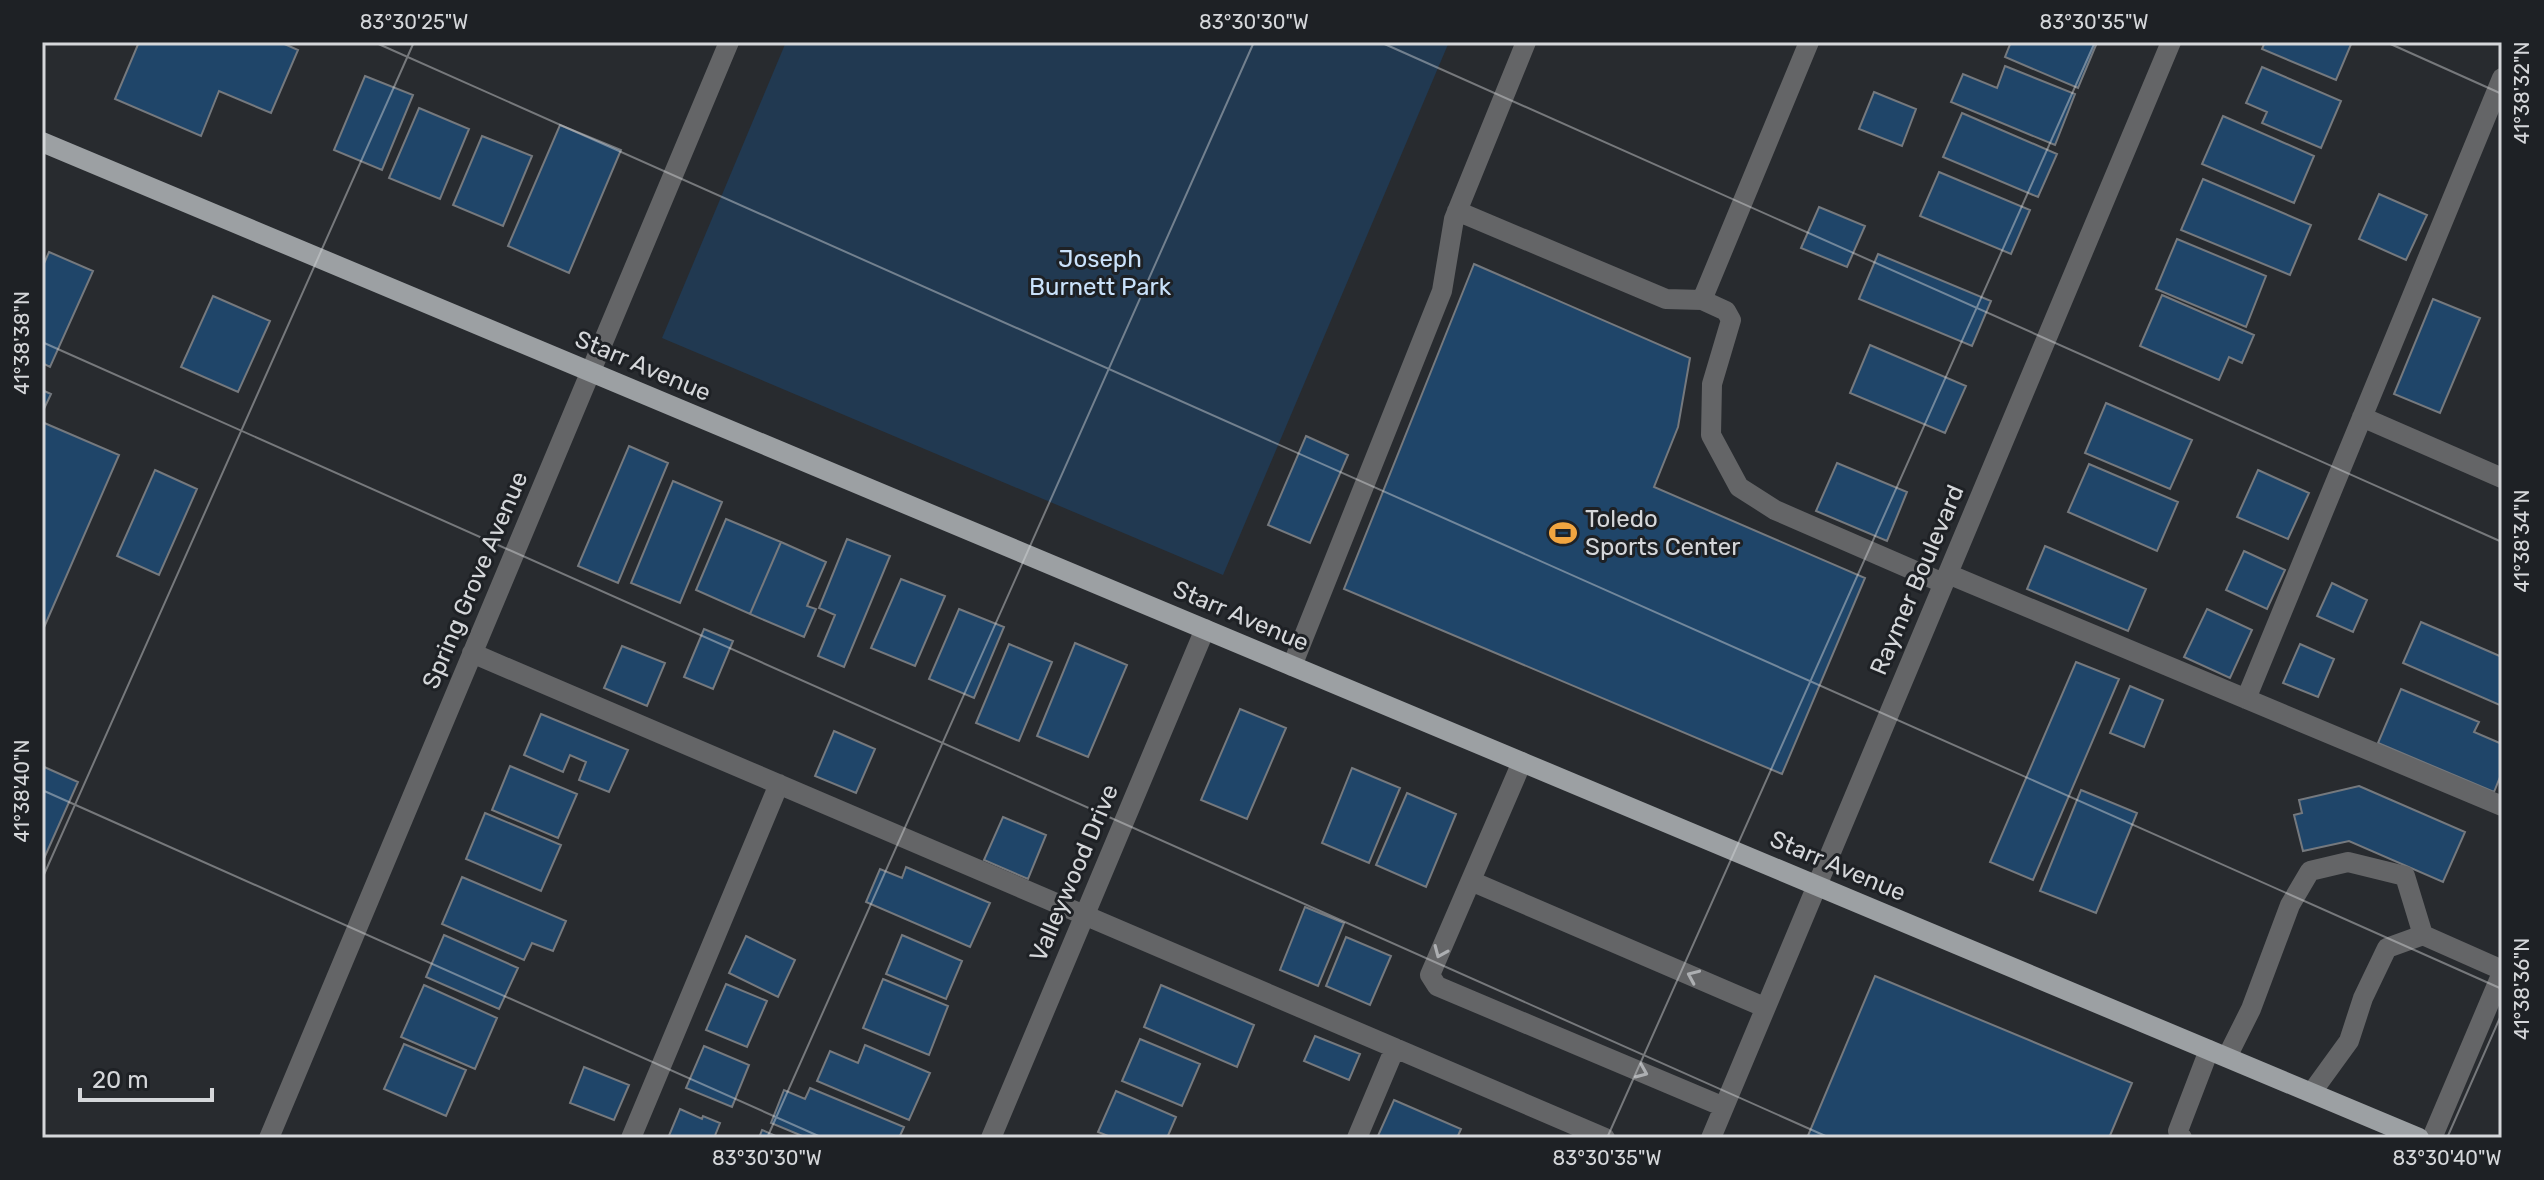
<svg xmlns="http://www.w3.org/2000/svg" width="2544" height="1180" font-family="Rubik,sans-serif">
	<rect width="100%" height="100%" fill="#282b2f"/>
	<path fill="#213951" d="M786 42H1449L1223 575 662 338Z"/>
	<path fill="#1f4569" stroke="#75797e" stroke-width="2" d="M139 42H280L298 50 271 113 219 91 201 136 115 99Z
		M2011 42H2089L2096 45 2078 88 2005 57Z
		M2265 42H2352L2336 80 2262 49Z
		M2005 66 2075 94 2055 145 1951 102 1963 74 1997 88Z
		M2262 67 2341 101 2321 148 2262 123 2267 112 2246 103Z
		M365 76 413 95 382 170 334 150Z
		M1874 92 1916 109 1902 146 1859 129Z
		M419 108 469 129 440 199 389 178Z
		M1962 113 2057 154 2038 197 1943 157Z
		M2223 116 2314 156 2294 203 2202 164Z
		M560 125 621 150 569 273 508 246Z
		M482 136 532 156 503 226 453 205Z
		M1939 172 2030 210 2011 254 1920 216Z
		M2203 179 2311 225 2290 275 2181 230Z
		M2379 194 2427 215 2406 260 2359 239Z
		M1819 207 1865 226 1847 267 1801 248Z
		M2177 239 2266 276 2246 327 2156 289Z
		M49 252 93 271 50 367 42 363V268Z
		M1878 254 1991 301 1972 346 1859 299Z
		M1474 264 1690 358 1678 427 1654 487 1865 578 1782 774 1344 589Z
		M2162 295 2254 335 2242 363 2229 357 2219 380 2140 346Z
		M213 296 270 321 238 392 181 367Z
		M2433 299 2480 318 2440 413 2394 394Z
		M1870 345 1966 386 1945 433 1850 393Z
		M42 390 51 394 42 413Z
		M2106 403 2192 440 2170 489 2085 453Z
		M42 422 119 455 42 632Z
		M1306 436 1348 455 1310 543 1268 525Z
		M629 446 668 463 618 583 578 566Z
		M1837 463 1907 492 1887 541 1816 511Z
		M2089 464 2178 502 2157 551 2068 512Z
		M155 470 197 489 159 575 117 556Z
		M2258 470 2309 493 2288 539 2237 517Z
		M673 481 722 502 680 603 631 583Z
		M726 519 781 542 750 614 696 590Z
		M847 539 890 556 844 667 818 656 835 615 819 608Z
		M781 542 826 562 807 606 816 609 804 637 750 614Z
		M2045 546 2146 589 2128 631 2027 589Z
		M2244 551 2285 570 2267 609 2226 590Z
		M901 579 945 596 915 666 871 648Z
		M2332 583 2367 600 2353 632 2317 616Z
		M959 609 1004 627 974 698 929 679Z
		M2207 609 2252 630 2230 678 2184 657Z
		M2421 622 2502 657V706L2403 663Z
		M704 629 733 641 713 689 684 677Z
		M1075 643 1127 665 1088 757 1037 736Z
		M1009 644 1052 662 1019 741 976 723Z
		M2300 644 2334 659 2318 697 2283 683Z
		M622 646 665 663 647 706 604 688Z
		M2076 662 2119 679 2033 880 1990 862Z
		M2130 686 2163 700 2144 747 2110 733Z
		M2401 689 2479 722 2474 732 2502 744V772L2494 792 2378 743Z
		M1240 709 1286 728 1247 819 1201 800Z
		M541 714 628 750 609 792 579 780 586 762 570 755 563 772 524 755Z
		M834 731 875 749 856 793 815 776Z
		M42 766 78 782 42 863Z
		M510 766 577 794 558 838 492 810Z
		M1352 768 1400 788 1369 863 1322 843Z
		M2359 786 2465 832 2443 882 2349 841 2303 851 2294 815 2302 813 2299 800Z
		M2081 790 2137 813 2096 913 2040 891Z
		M1407 793 1456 814 1426 887 1376 865Z
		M485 813 561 845 541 891 466 859Z
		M1003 817 1046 835 1028 879 984 860Z
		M906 867 990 903 970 947 866 902 880 869 902 878Z
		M462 877 566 921 553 951 532 943 524 960 442 924Z
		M1305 907 1344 923 1318 986 1280 970Z
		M444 935 518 968 499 1009 426 977Z
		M902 935 962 961 946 999 886 974Z
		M746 936 795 960 778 997 729 973Z
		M1346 937 1391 956 1370 1005 1326 986Z
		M1875 976 2132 1083 2109 1138H1807Z
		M883 979 948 1006 929 1055 863 1028Z
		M726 984 767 1001 747 1047 706 1030Z
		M424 985 497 1018 475 1069 401 1037Z
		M1161 985 1254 1025 1237 1067 1144 1027Z
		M1315 1036 1360 1054 1349 1080 1304 1061Z
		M1140 1039 1200 1064 1182 1106 1122 1081Z
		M404 1044 466 1070 446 1116 384 1089Z
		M865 1045 930 1073 909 1120 817 1081 830 1051 858 1063Z
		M704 1046 749 1065 732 1107 686 1088Z
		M584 1067 629 1085 614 1120 570 1103Z
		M810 1088 904 1127 899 1138H807L771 1123 784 1090 805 1099Z
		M1116 1091 1176 1117 1167 1138H1113L1098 1132Z
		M1394 1100 1461 1129 1457 1138H1377Z
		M680 1109 702 1119 703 1116 720 1123 714 1138H668Z
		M762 1130 780 1138H759Z"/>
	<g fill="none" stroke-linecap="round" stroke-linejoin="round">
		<path stroke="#646567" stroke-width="20" d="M1809 42 1702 300 1726 311 1731 320 1712 384 1711 435 1739 487 1775 510 1943 583
			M1457 211 1666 299 1702 300
			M2362 417 2502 478
			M1948 574 2502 806
			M472 653 1605 1138
			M1292 666 1442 291 1454 219 1526 42
			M2246 699 2502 78
			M1522 762 1430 975 1437 986 1724 1107
			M1471 881 1764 1007
			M2227 1057 2251 1009 2290 905 2310 871 2348 862 2405 876 2423 935
			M2312 1092 2349 1041 2363 998 2387 948 2423 935 2502 970
			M269 1138 729 42
			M631 1138 779 784
			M991 1138 1205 629
			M1357 1138 1395 1048
			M1711 1138 2171 42
			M2182 1138 2178 1131 2209 1050
			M2432 1138 2502 973"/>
		<path stroke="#9ca0a3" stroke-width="20" d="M42 142 2419 1138"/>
	</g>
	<defs><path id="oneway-chevron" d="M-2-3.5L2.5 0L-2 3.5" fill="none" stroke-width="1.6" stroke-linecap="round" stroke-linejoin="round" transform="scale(2)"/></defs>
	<g stroke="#adafb2">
		<use href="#oneway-chevron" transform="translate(1440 952) rotate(113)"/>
		<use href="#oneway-chevron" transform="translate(1693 976) rotate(-156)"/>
		<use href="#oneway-chevron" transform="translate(1642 1072) rotate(23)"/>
	</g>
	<path fill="none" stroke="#d5d7da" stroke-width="2" stroke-opacity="0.45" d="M374 42 2502 989M1380 42 2502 542M2386 42 2502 94M42 342 1830 1138M42 790 823 1138M42 879 414 42M767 1138 1254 42M1607 1138 2095 42M2447 1138 2502 1013"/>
	<defs>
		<g id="stadium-bare" transform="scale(2.16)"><path d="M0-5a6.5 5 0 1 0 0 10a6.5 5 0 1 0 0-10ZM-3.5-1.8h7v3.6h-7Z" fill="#f1a540" stroke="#1e2125" stroke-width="2.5" paint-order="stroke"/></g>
	</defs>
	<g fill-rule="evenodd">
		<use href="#stadium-bare" x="1563" y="533"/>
	</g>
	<g text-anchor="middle" stroke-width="6" stroke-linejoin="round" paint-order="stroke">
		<g font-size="24" fill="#cae2fb" stroke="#1e2125">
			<text x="1100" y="267">Joseph<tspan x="1100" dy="28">Burnett Park</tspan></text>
		</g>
		<g font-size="24" fill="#d5d7da" stroke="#1e2125">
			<text transform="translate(643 366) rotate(23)" y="8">Starr Avenue</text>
			<text transform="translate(475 580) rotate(-67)" y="8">Spring Grove Avenue</text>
			<text transform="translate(1917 580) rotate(-67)" y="8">Raymer Boulevard</text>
			<text transform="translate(1241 616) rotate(23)" y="8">Starr Avenue</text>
			<text transform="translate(1838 866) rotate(23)" y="8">Starr Avenue</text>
			<text transform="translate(1074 873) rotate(-67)" y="8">Valleywood Drive</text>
		</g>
		<g font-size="24" fill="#d5d7da" stroke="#1e2125" text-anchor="start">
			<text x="1585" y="527">Toledo<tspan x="1585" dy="28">Sports Center</tspan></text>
		</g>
	</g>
	<rect width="2544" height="1180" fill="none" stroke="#1e2125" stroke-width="88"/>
	<path d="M80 1088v12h132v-12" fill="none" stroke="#d5d7da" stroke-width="4"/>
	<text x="92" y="1088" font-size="24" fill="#d5d7da" stroke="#1e2125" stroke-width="6" paint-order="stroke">20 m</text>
	<rect x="44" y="44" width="2456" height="1092" fill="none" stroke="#d5d7da" stroke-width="3"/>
	<g font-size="20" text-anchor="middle" fill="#d5d7da">
		<text x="414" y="29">83°30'25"W</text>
		<text x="1254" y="29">83°30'30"W</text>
		<text x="2094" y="29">83°30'35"W</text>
		<text transform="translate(2522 93) rotate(-90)" y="7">41°38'32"N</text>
		<text transform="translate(22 343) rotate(-90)" y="7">41°38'38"N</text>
		<text transform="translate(2522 541) rotate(-90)" y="7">41°38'34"N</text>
		<text transform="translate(22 791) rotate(-90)" y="7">41°38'40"N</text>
		<text transform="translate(2522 989) rotate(-90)" y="7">41°38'36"N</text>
		<text x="767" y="1165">83°30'30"W</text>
		<text x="1607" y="1165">83°30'35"W</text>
		<text x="2447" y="1165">83°30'40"W</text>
	</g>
</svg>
